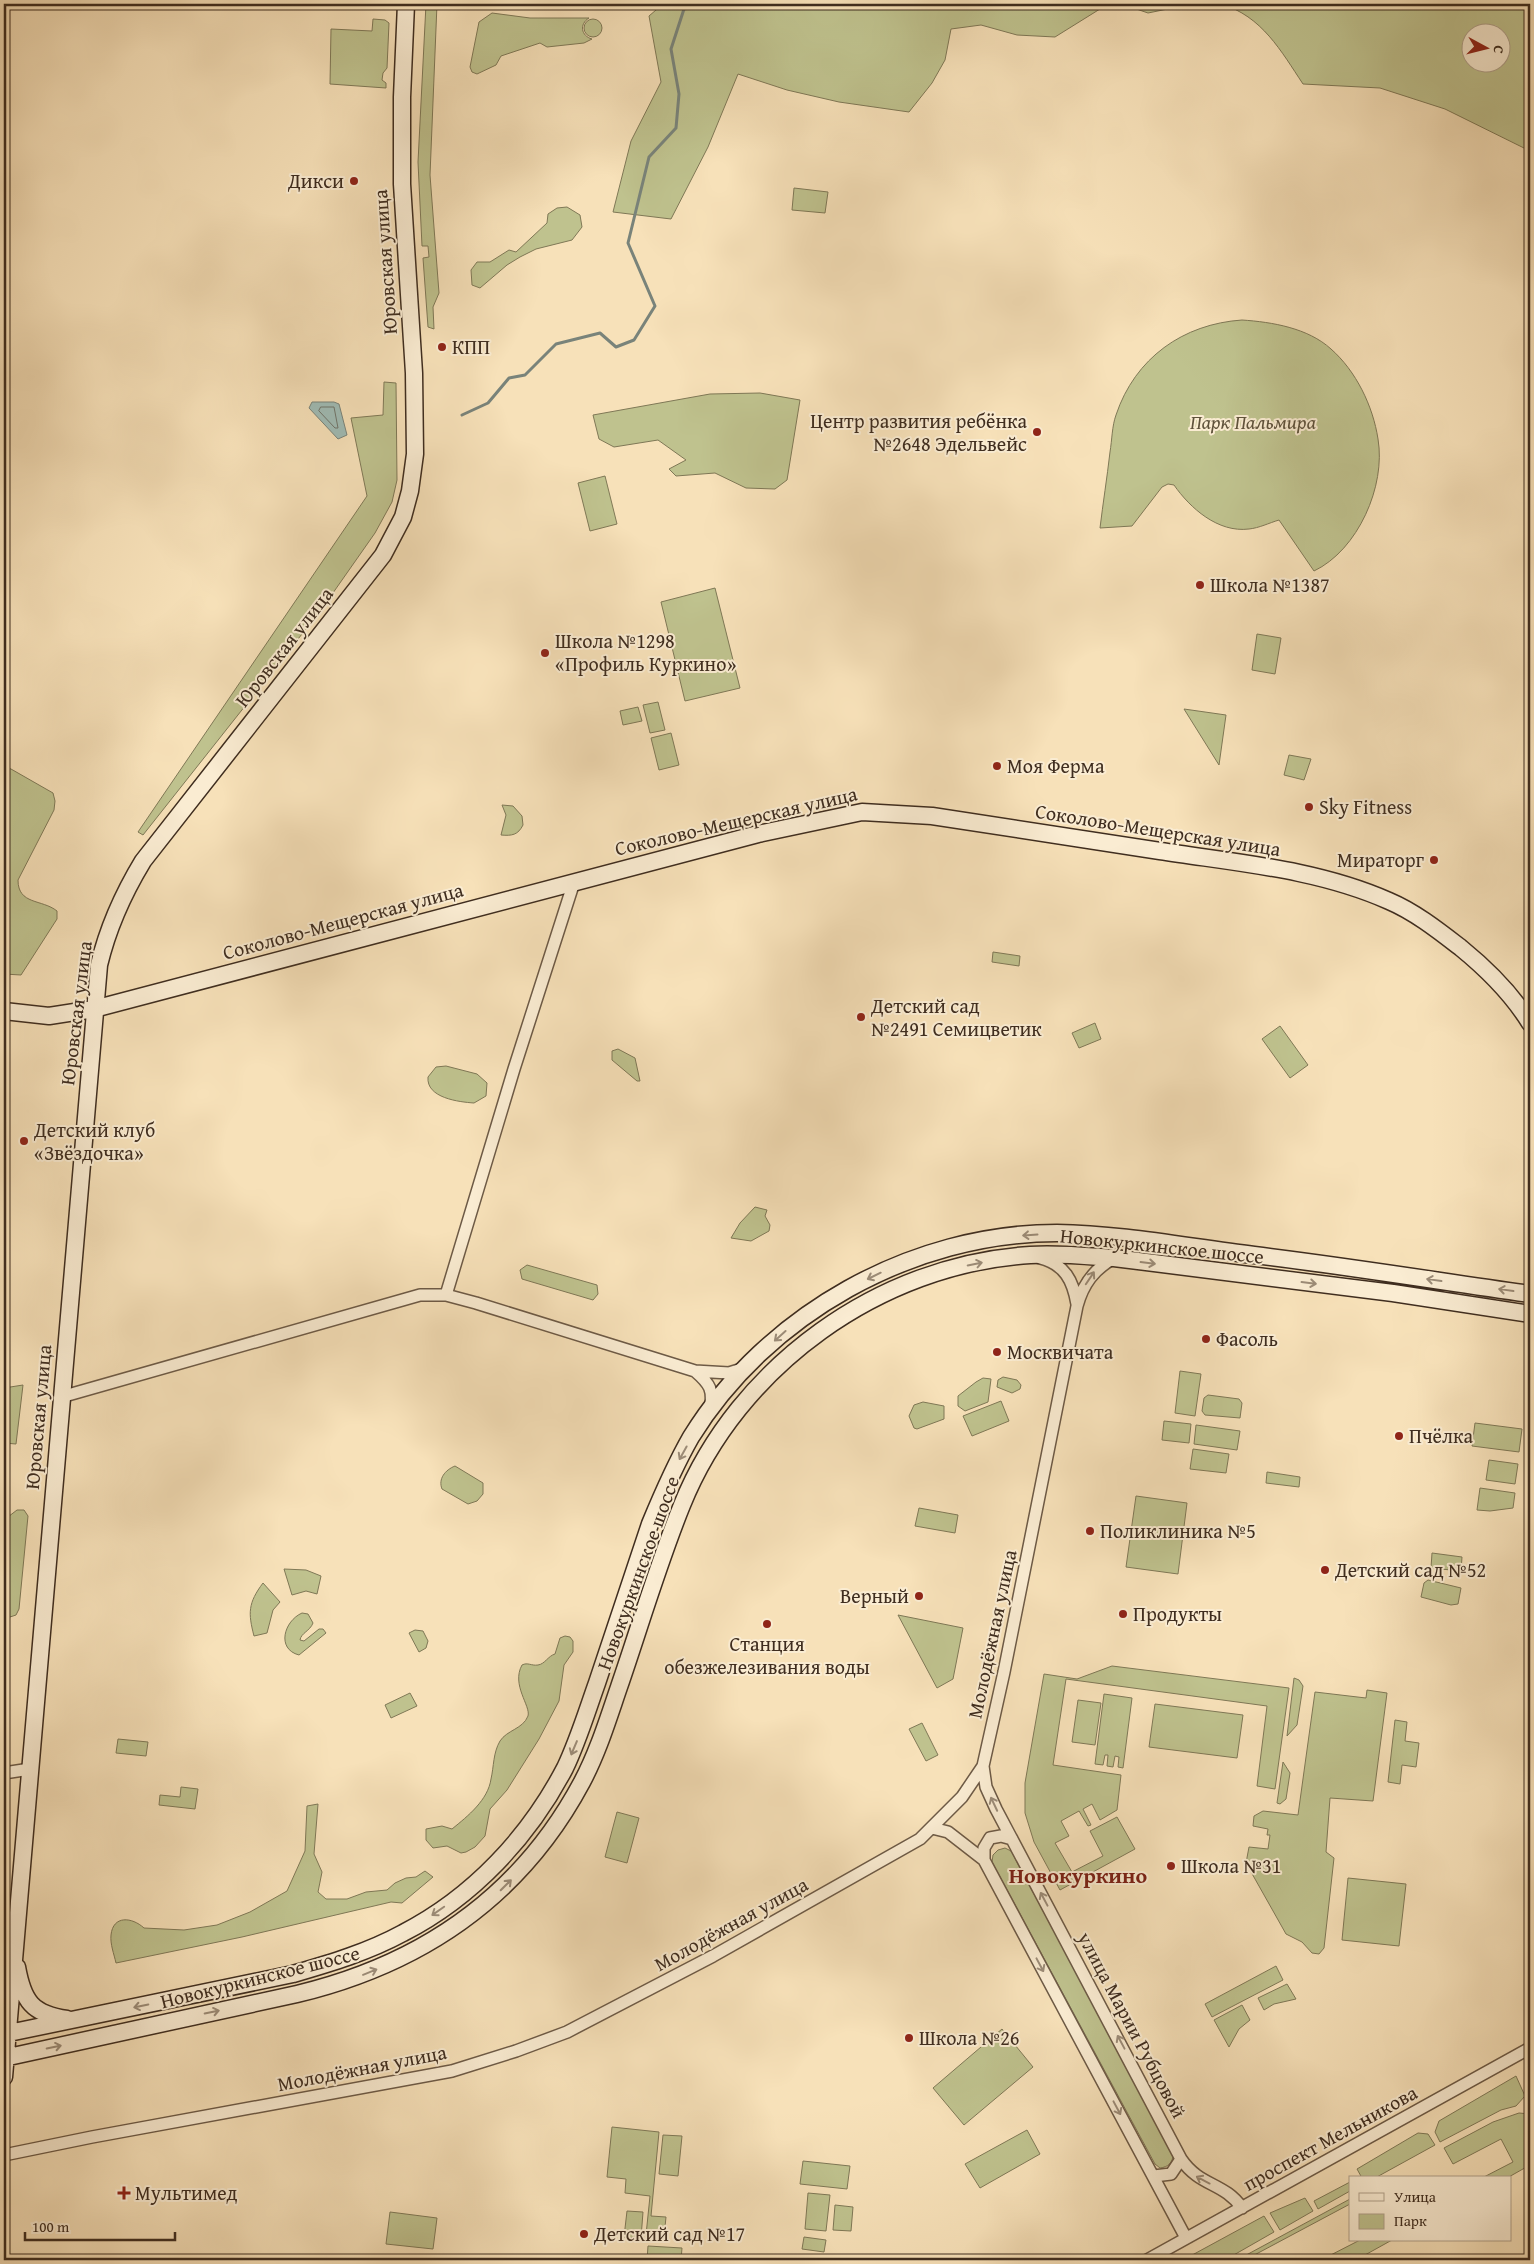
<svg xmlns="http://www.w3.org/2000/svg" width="1534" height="2264" font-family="'Gentium Book Plus',serif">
	<rect width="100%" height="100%" fill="#f7e1b9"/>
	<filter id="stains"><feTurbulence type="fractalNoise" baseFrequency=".004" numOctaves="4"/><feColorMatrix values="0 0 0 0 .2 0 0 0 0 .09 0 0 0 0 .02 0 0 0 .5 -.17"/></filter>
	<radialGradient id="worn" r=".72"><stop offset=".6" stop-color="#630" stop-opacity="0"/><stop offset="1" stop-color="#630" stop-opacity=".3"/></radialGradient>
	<path fill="#bfc28e" stroke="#7f7856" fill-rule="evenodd" d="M426 4H437L430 175 439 293 433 307 434 329 428 327 423 258 429 257 428 246H422L418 162Z
		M663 4H1108L1055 37 1017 35 981 25 951 29 945 60 932 83 909 112 839 102 787 90 738 74 708 147 671 219 613 212 631 141 661 82 649 16Z
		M1122 4H1192L1148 13Z
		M1221 4H1530V151L1445 109 1380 88 1303 84C1281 51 1262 16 1221 4ZM1502 32V62H1472V32Z
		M492 13 530 18H589C579 24 581 36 592 39L584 43 547 47 540 43 501 56 496 65 477 74 472 72 470 67 479 22Z
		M584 28a9 9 0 1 1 18 0a9 9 0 1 1-18 0Z
		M373 19 385 20 389 23 387 68 383 73 382 80 386 83V88L330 84 331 29 372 31Z
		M794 188 828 192 825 213 792 210Z
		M567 207 580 215 582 227 572 240 536 249 520 257 507 265 480 288 472 285 471 270 477 262H490L509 250 516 252 547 223 548 214 557 208Z
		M1242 320C1272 322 1308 328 1331 349 1356 371 1373 406 1378 439 1386 486 1358 550 1314 571L1279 520C1269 523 1259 528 1249 529 1218 533 1190 508 1174 485L1168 484 1162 487 1132 526 1100 528C1103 503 1107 478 1110 452 1112 440 1112 426 1116 415 1135 358 1183 324 1242 320Z
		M384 382 396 383 397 480 392 502 375 533 321 610 143 835 138 832 367 496 351 418 383 415Z
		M760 393 800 400 787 480 775 489 746 488 715 473 676 476 669 469 686 460 658 440 614 447 599 439 593 415 710 394Z
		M605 476 617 524 590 531 578 483Z
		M715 588 740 688 685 701 661 602Z
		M1257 634 1281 638 1275 674 1252 670Z
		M658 702 665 730 650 733 643 705Z
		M638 707 642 721 623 725 620 711Z
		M1184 709 1226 715 1219 765Z
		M671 733 679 765 659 770 651 738Z
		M1289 755 1311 759 1304 780 1284 775Z
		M4 767 11 769 53 793 55 801 54 810 18 880C18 905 42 899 57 911V919L21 975 4 974Z
		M502 805 513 806 522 816 523 825C518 835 512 836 501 835L506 815Z
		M993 952 1020 956 1019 966 992 962Z
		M1095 1023 1101 1039 1079 1048 1072 1033Z
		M1280 1026 1308 1065 1290 1078 1262 1039Z
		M618 1049 635 1058 640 1081H637L612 1060V1051Z
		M446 1066 477 1074 487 1083 486 1096 474 1103C459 1102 426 1098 428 1077L436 1067Z
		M755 1207 767 1210 765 1216 770 1225 769 1231 751 1241 731 1238 740 1223Z
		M527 1265 597 1285 598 1294 593 1300 522 1279 520 1270Z
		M1180 1371 1201 1374 1195 1416 1175 1413Z
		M1003 1377 1017 1380 1021 1385 1020 1389 1012 1393 997 1387 998 1380Z
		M983 1378 991 1379 988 1402 965 1411 958 1406V1396L976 1382Z
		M23 1385 16 1444 4 1443V1388Z
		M1208 1395 1239 1399 1242 1403 1240 1418 1205 1415 1202 1411 1204 1398Z
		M1001 1401 1009 1421 972 1436 963 1416Z
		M923 1402 944 1406V1419L917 1429 914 1428 909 1416 914 1405Z
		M1164 1421 1191 1424 1189 1443 1162 1440Z
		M1475 1423 1522 1429 1519 1452 1472 1446Z
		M1196 1425 1240 1431 1237 1450 1194 1444Z
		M1193 1449 1229 1454 1226 1473 1190 1469Z
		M1489 1460 1518 1464 1515 1484 1486 1480Z
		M455 1466 483 1483V1494L477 1501 468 1504 442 1489C438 1479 445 1470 455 1466Z
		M1267 1472 1300 1477 1299 1487 1266 1483Z
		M1480 1488 1515 1493 1513 1508 1490 1511 1477 1510Z
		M1136 1496 1187 1503 1178 1574 1126 1567Z
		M919 1508 958 1515 955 1533 915 1526Z
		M17 1510H24L28 1516 19 1609 16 1615 4 1619V1520Z
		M1432 1553 1462 1557 1461 1571 1431 1568Z
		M284 1569 306 1570 321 1576 317 1594 306 1591 292 1595Z
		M1428 1580 1461 1588 1458 1604 1451 1605 1421 1597 1424 1583Z
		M263 1583 280 1602 273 1610 267 1633 254 1636C248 1613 248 1603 263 1583Z
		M302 1613 308 1614 313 1623C310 1631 301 1633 300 1640L304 1641 319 1629H323L326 1633 299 1655C276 1649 284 1621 302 1613Z
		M898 1615 963 1628 953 1679 937 1688Z
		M415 1630 423 1631 428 1641 426 1648 419 1652 409 1633Z
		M565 1636 570 1637 573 1641V1652L564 1665 559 1701 539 1739 507 1790 490 1809 485 1836 475 1847 466 1852 461 1853 447 1846 433 1848 426 1840V1829L442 1826 452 1829C468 1816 488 1800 491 1779 494 1766 493 1753 500 1741 507 1730 523 1729 528 1716 531 1706 511 1685 522 1665 528 1662 531 1666 538 1665 545 1664 548 1656 555 1654L560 1638Z
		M1112 1666 1289 1688 1275 1789 1257 1786 1267 1706 1066 1679 1053 1765 1121 1775 1117 1810 1100 1820 1092 1804 1083 1809 1091 1825 1088 1826 1079 1811 1061 1821 1069 1836 1055 1843 1072 1872 1103 1856 1090 1831 1117 1817 1135 1849 1060 1890 1034 1842 1025 1813V1783L1044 1674 1077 1679Z
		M1294 1678 1299 1680 1303 1686 1297 1725 1287 1736Z
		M1367 1690 1387 1693 1373 1801 1330 1798 1326 1852 1334 1858 1324 1948 1319 1954 1312 1953 1302 1942 1286 1934 1246 1863 1249 1847 1268 1849 1270 1835H1267L1268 1829 1253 1826 1254 1816 1263 1811 1298 1815 1315 1692 1366 1698Z
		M410 1693 417 1706 391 1718 385 1705Z
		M1104 1694 1132 1698 1123 1768 1118 1767 1119 1757 1115 1756 1113 1767 1107 1766 1108 1755H1105L1103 1765 1095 1764Z
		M1078 1700 1101 1703 1095 1745 1072 1742Z
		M1155 1704 1243 1715 1237 1758 1149 1747Z
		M1395 1720 1407 1722 1405 1741 1419 1743 1416 1767 1402 1765 1400 1784 1388 1782Z
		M922 1723 938 1755 926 1761 909 1729Z
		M118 1739 148 1742 146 1756 116 1753Z
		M1283 1762 1290 1773 1286 1799 1280 1804 1277 1803Z
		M181 1787 198 1789 195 1809 159 1805 160 1795 180 1797Z
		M318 1804 314 1854 322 1872 318 1892 326 1899H347L366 1892 387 1890 395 1883 406 1878 416 1877 425 1871 433 1877 402 1903 391 1902 242 1937 116 1963C114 1954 110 1944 111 1935 113 1915 132 1917 144 1928L184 1930 217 1925 250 1912 287 1891 305 1851 307 1806Z
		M617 1812 639 1818 627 1863 605 1857Z
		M1005 1848 1011 1851 1173 2154C1173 2163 1168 2167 1160 2168L1155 2164 992 1862 993 1855 998 1850Z
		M1348 1878 1406 1884 1399 1946 1342 1940Z
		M1276 1966 1283 1980 1212 2017 1205 2004Z
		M1287 1984 1296 1999 1274 2004 1264 2010 1258 1998Z
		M1242 2005 1250 2020 1239 2029 1229 2047 1214 2020Z
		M1002 2029 1033 2067 964 2125 933 2088Z
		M1516 2076 1525 2096 1516 2106 1501 2110 1440 2142 1435 2132 1439 2121Z
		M1519 2113 1530 2114V2165L1507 2178H1482L1513 2162 1501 2139 1453 2164 1444 2148 1493 2122Z
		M612 2127 659 2132 651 2216 666 2217 664 2237 646 2235 650 2196 625 2193 626 2179 607 2177Z
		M1027 2130 1040 2154 980 2188 965 2164Z
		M1418 2133 1428 2134 1435 2145 1375 2178H1362L1357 2169Z
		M663 2135 682 2136 678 2176 659 2174Z
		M803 2161 850 2166 847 2189 800 2184Z
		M1350 2182V2191L1318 2209 1314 2201Z
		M808 2193 830 2195 826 2231 805 2229Z
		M1305 2198 1313 2211 1280 2230 1270 2213Z
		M1350 2199V2204L1245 2260H1237Z
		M835 2205 853 2207 851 2231 833 2230Z
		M627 2211 643 2212 641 2238 624 2237Z
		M390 2212 437 2218 433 2249 386 2244Z
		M1264 2216 1274 2232 1225 2260H1183Z
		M804 2237 826 2240 824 2252 802 2249Z
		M1360 2240H1392L1356 2260H1321Z
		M648 2246 682 2248 681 2260H647Z"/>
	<path fill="#9fbcb6" stroke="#79837a" d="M334 402 339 404 347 435 338 439 309 408 312 402Z"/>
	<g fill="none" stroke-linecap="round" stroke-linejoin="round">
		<path stroke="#6f746a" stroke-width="1" d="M321 407H334L338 428H335L319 411Z"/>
		<path stroke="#79837a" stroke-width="3" d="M462 415 488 403 509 378 525 375 556 344 600 333 616 347 634 340 655 306 628 243 649 157 676 128 679 94 671 49 684 9 707 4"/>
		<g stroke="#6d5a46" stroke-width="14">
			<path id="street" d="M1040 1258C1065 1264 1073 1281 1077 1304
				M446 1295 514 1069 574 882
				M695 1371C710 1384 714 1390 710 1410
				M61 1397 420 1295H446L476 1303 695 1371 729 1373 745 1368
				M983 1766 986 1787 996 1809 1181 2159C1200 2187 1224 2182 1242 2208
				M4 1773 30 1769
				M932 1828 948 1832 984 1860 1186 2238
				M984 1860V1848L990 1838 1001 1836 1012 1839
				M4 2155 92 2137 452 2071 516 2051 567 2032 713 1956 920 1839 962 1797 983 1766 1004 1672 1077 1306C1083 1284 1094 1269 1114 1258
				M1154 2176 1171 2174 1181 2159
				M1147 2260 1530 2048"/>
		</g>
		<g stroke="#3f2d1f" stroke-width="19">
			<path id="secondary" d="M4 1011 49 1016 94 1009 758 834 862 812 932 816C1008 828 1084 840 1160 851 1237 863 1317 869 1389 901 1415 912 1439 931 1461 948 1488 970 1512 994 1530 1023
				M17 1967C23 2001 32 2014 67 2019
				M4 2034 293 1974C331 1963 368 1952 403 1933 473 1897 529 1837 565 1768 578 1741 587 1711 597 1683 615 1630 632 1577 650 1524 662 1495 675 1465 691 1437 767 1314 912 1233 1057 1233 1123 1234 1188 1247 1254 1255 1346 1266 1438 1281 1530 1294
				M4 2058 297 1994C422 1964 521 1896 582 1782 598 1752 608 1719 619 1687 640 1626 658 1564 682 1505 738 1366 880 1264 1030 1255 1058 1253 1086 1256 1114 1258L1393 1293 1530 1314
				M4 2077 99 965C108 927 123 894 143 861L383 555 403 517 410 491 415 454 414 373 402 184V97L406 4"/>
		</g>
		<use href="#street" stroke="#faecd2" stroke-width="11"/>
		<use href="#secondary" stroke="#faecd2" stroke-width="16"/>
	</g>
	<defs><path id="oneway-shaft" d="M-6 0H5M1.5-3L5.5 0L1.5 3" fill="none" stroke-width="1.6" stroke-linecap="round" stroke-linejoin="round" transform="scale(1.25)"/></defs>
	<g stroke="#9c8c78">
		<use href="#oneway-shaft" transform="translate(1030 1235) rotate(176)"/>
		<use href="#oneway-shaft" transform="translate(1148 1263) rotate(7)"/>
		<use href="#oneway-shaft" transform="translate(975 1264) rotate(-11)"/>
		<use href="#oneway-shaft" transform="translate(874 1276) rotate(154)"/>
		<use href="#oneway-shaft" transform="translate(1090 1278) rotate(-56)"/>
		<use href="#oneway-shaft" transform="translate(1434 1280) rotate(-172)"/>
		<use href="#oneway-shaft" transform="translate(1309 1283) rotate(7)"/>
		<use href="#oneway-shaft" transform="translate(1506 1290) rotate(-172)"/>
		<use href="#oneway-shaft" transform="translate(780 1336) rotate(138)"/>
		<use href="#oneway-shaft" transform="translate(683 1453) rotate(119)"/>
		<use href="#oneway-shaft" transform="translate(574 1748) rotate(113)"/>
		<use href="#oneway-shaft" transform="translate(994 1804) rotate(-115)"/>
		<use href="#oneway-shaft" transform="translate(506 1885) rotate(-45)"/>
		<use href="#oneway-shaft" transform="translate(1044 1899) rotate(-118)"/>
		<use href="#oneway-shaft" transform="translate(438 1911) rotate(145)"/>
		<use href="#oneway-shaft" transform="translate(1040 1965) rotate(62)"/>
		<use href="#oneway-shaft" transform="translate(370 1972) rotate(-22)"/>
		<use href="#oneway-shaft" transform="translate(141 2006) rotate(168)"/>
		<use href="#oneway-shaft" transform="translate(212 2012) rotate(-12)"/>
		<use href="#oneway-shaft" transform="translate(1121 2042) rotate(-118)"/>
		<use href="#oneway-shaft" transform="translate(54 2047) rotate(-12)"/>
		<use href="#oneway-shaft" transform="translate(1117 2108) rotate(62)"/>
		<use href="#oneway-shaft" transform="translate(1203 2180) rotate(-152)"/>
	</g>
	<g fill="#8f2418" stroke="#faecd2" stroke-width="2">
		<circle cx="354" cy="181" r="5"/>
		<circle cx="442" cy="347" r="5"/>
		<circle cx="1037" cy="432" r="5"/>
		<circle cx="1200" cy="585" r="5"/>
		<circle cx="545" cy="653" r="5"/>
		<circle cx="997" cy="766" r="5"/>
		<circle cx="1309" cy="807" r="5"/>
		<circle cx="1434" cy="860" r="5"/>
		<circle cx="861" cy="1017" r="5"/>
		<circle cx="24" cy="1141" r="5"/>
		<circle cx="1206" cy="1339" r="5"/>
		<circle cx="997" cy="1352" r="5"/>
		<circle cx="1399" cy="1436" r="5"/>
		<circle cx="1090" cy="1531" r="5"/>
		<circle cx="1325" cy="1570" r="5"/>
		<circle cx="919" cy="1596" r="5"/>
		<circle cx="1123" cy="1614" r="5"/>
		<circle cx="767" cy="1624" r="5"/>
		<circle cx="1171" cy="1866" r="5"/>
		<circle cx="909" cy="2038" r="5"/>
		<path d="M121.5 2185.5h5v5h5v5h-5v5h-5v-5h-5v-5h5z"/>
		<circle cx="584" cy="2234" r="5"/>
	</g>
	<g text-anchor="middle" stroke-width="4" stroke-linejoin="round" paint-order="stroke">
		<g font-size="20" fill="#3f2d1f" stroke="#faecd2" text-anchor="start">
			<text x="344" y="188" text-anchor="end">Дикси</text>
			<text x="452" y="354">КПП</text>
			<text x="1027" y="428" text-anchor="end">Центр развития ребёнка<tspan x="1027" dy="23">№2648 Эдельвейс</tspan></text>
			<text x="1210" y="592">Школа №1387</text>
			<text x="555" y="648">Школа №1298<tspan x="555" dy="23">«Профиль Куркино»</tspan></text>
			<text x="1007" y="773">Моя Ферма</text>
			<text x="1319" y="814">Sky Fitness</text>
			<text x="1424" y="867" text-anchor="end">Мираторг</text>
			<text x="871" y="1013">Детский сад<tspan x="871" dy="23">№2491 Семицветик</tspan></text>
			<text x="34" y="1137">Детский клуб<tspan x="34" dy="23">«Звёздочка»</tspan></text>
			<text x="1216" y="1346">Фасоль</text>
			<text x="1007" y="1359">Москвичата</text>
			<text x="1409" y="1443">Пчёлка</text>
			<text x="1100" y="1538">Поликлиника №5</text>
			<text x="1335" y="1577">Детский сад №52</text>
			<text x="909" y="1603" text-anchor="end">Верный</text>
			<text x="1133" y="1621">Продукты</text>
			<text x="767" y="1651" text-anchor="middle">Станция<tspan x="767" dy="23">обезжелезивания воды</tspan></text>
			<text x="1181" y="1873">Школа №31</text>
			<text x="919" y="2045">Школа №26</text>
			<text x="135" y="2200">Мультимед</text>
			<text x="594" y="2241">Детский сад №17</text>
		</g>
		<g font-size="20" fill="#3f2d1f" stroke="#faecd2">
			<text transform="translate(385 262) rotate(-94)" y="7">Юровская улица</text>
			<text transform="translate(284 647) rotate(-52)" y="7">Юровская улица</text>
			<text transform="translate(736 821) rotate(-13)" y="7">Соколово-Мещерская улица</text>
			<text transform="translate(1158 830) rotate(9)" y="7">Соколово-Мещерская улица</text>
			<text transform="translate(343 921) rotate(-15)" y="7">Соколово-Мещерская улица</text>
			<text transform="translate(76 1013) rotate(-83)" y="7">Юровская улица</text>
			<text transform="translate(1162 1246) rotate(6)" y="7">Новокуркинское шоссе</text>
			<text transform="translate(38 1417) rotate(-85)" y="7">Юровская улица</text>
			<text transform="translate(638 1573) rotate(-70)" y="7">Новокуркинское шоссе</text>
			<text transform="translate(992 1634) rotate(-78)" y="7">Молодёжная улица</text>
			<text transform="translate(731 1924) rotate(-29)" y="7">Молодёжная улица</text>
			<text transform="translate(260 1977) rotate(-14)" y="7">Новокуркинское шоссе</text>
			<text transform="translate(1132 2025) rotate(62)" y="7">улица Марии Рубцовой</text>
			<text transform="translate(362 2068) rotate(-11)" y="7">Молодёжная улица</text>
			<text transform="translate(1330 2138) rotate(-29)" y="7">проспект Мельникова</text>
		</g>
		<g font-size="20" font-style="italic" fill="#5f523b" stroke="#faecd2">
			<text x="1253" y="429">Парк Пальмира</text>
		</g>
		<g font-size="22" font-weight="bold" fill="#7a1f14" stroke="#faecd2">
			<text x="1078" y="1883">Новокуркино</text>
		</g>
	</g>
	<rect width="1534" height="2264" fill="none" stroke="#f7e1b9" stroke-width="20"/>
	<rect x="5" y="5" width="1524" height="2254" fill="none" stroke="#3f2d1f" stroke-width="2.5"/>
	<rect x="10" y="10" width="1514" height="2244" fill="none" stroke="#3f2d1f"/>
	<rect x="1349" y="2176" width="162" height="65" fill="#faecd2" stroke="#afa08a"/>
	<rect x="1359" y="2193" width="25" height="8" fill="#faecd2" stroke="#afa08a"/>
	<text x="1394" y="2202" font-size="15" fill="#3f2d1f">Улица</text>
	<rect x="1359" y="2214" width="25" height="15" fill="#bfc28e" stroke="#afa08a"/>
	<text x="1394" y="2226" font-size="15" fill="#3f2d1f">Парк</text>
	<g transform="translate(1486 48) rotate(97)"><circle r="24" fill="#faecd2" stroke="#afa08a"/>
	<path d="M0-4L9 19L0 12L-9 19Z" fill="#8f2418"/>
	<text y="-8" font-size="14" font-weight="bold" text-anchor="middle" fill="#3f2d1f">С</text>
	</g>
	<path d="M25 2232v8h150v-8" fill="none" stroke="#3f2d1f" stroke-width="2.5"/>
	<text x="32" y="2232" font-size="15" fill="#3f2d1f" stroke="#faecd2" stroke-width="4" paint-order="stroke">100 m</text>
	<rect width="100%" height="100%" filter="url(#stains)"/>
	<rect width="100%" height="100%" fill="url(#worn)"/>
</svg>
